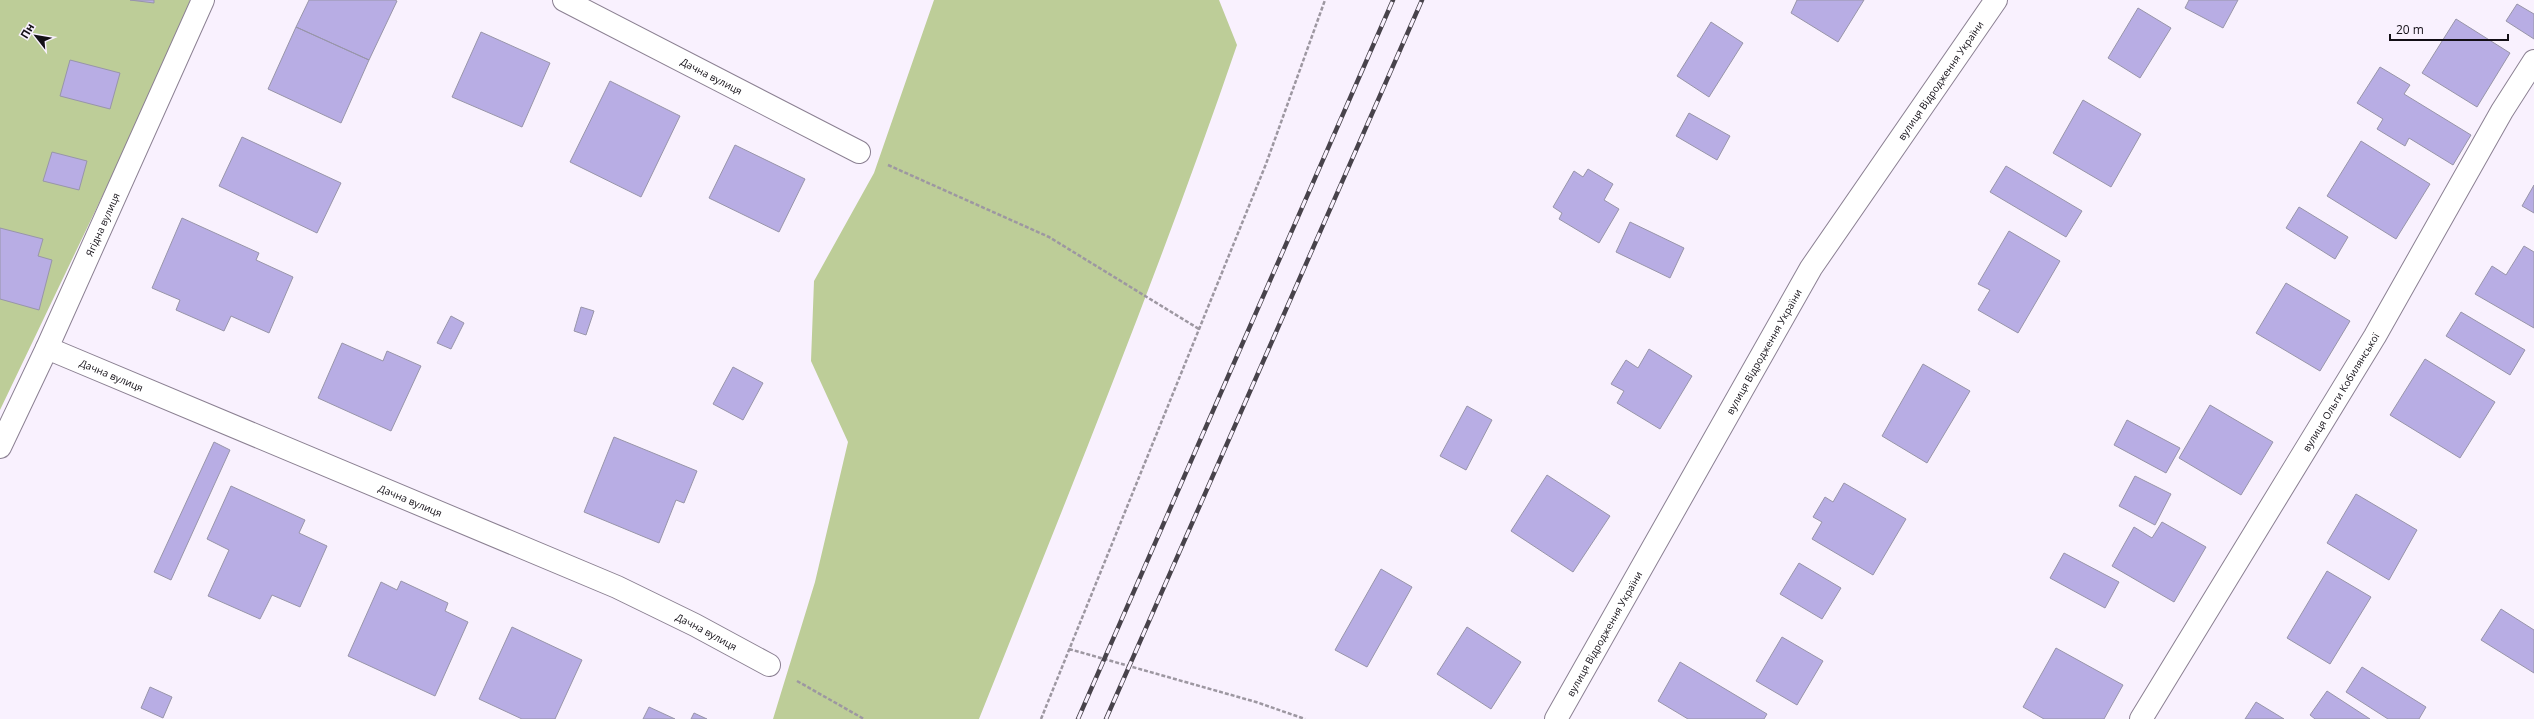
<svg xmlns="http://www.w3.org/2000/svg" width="2534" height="719" font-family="'Open Sans',sans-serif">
	<rect width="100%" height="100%" fill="#f9f1fe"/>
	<path fill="#bdcd98" d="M0 0H190L176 42 0 410Z
		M934 0H1219L1237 45C1159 273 1068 495 979 719H773L815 582 848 442 811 361 814 281 874 173Z"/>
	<path fill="#b8ade4" stroke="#9895a9" d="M130 0H154V3Z
		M309 0H395L397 1 369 60 296 27Z
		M1797 0H1864L1838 42 1791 13Z
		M2189 0H2238L2223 28 2185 8Z
		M2517 4 2534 14V39L2506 21Z
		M2138 8 2171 28 2140 78 2108 58Z
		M2456 19 2510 53 2477 107 2422 73Z
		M1711 22 1743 43 1709 97 1677 76Z
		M296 27 369 60 341 123 268 89Z
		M481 32 550 63 522 127 452 97Z
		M70 60 120 73 110 109 60 96Z
		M2380 67 2410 85 2404 94 2471 135 2453 165 2409 138 2405 146 2377 129 2383 119 2357 103Z
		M610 81 680 116 641 197 570 162Z
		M2083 100 2141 134 2111 187 2053 153Z
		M1689 113 1730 136 1717 160 1676 136Z
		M242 137 341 183 317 233 219 186Z
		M2361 141 2430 184 2396 239 2327 196Z
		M735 145 805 179 779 232 709 198Z
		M52 152 87 161 79 190 43 181Z
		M2006 166 2082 211 2066 237 1990 192Z
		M1588 169 1613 184 1604 200 1619 209 1599 243 1559 219 1562 213 1553 207 1574 171 1583 177Z
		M2534 185V213L2522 206Z
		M2299 207 2348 237 2335 259 2286 228Z
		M182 218 259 253 256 260 293 277 269 333 231 316 224 331 176 310 180 300 152 288Z
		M1630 222 1684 248 1670 278 1616 252Z
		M0 228 43 239 38 256 52 260 39 310 0 299Z
		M2009 231 2060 261 2018 333 1978 310 1990 290 1978 284Z
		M2524 246 2534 252V328L2475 294 2492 266 2506 275Z
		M2286 283 2350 321 2320 371 2256 333Z
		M581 307 594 311 586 335 574 331Z
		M2461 312 2525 350 2510 375 2446 336Z
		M451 316 464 323 451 349 437 343Z
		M342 343 383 361 387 351 421 366 391 431 318 398Z
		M1649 349 1692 376 1660 429 1617 403 1624 391 1611 384 1626 360 1638 368Z
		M2425 359 2495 402 2460 458 2390 415Z
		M1923 364 1970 391 1927 463 1882 436Z
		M733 367 763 383 743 420 713 404Z
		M2210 405 2273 442 2241 495 2179 458Z
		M1467 406 1492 420 1466 470 1440 456Z
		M2127 420 2180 448 2166 473 2114 445Z
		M614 437 697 471 684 503 676 500 659 543 584 512Z
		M214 442 230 450 171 580 154 572Z
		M1547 475 1610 516 1573 572 1511 531Z
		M2135 476 2171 494 2155 525 2119 506Z
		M1844 483 1906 519 1873 575 1812 539 1822 522 1813 517 1825 497 1833 502Z
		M231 486 305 520 299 533 327 546 300 607 272 595 260 619 208 596 229 550 207 539Z
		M2356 494 2417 530 2389 580 2327 543Z
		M2162 522 2206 547 2174 602 2112 566 2134 527 2152 538Z
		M2064 553 2119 582 2105 608 2050 578Z
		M1799 563 1841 588 1822 619 1780 594Z
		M1381 569 1412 587 1367 667 1335 650Z
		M2327 571 2371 597 2330 664 2287 638Z
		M401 581 448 603 445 611 468 622 435 696 348 656 381 582 397 590Z
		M2501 609 2534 630V673L2481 640Z
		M512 627 582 660 555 719H522L479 699Z
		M1467 627 1521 662 1491 709 1437 674Z
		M1782 637 1823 661 1797 705 1756 681Z
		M2056 648 2123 685 2104 719H2044L2023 707Z
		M1680 662 1767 714 1764 719H1688L1658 701Z
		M2362 667 2426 707 2419 719H2388L2346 692Z
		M150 687 172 697 163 718 141 708Z
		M2327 691 2370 719H2315L2310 715Z
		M2256 702 2284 719H2245Z
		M649 707 675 719H643Z
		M694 713 707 719H691Z"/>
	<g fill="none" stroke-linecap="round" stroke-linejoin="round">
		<g stroke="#8b8092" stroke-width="24">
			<g id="minor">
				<path id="s1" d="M564 0 859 152"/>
				<path id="s2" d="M47 348 617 587 695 625 769 665"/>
				<path id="s3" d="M0 447 47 348 203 0"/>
				<path id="s4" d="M1556 719 1811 268 1996 0"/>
				<path id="s5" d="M2141 719 2375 336 2502 111 2534 61"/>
			</g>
		</g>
		<path stroke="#9d97a1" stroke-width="2.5" stroke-dasharray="4 2" stroke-linecap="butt" d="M888 165 1049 237 1199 329
			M1069 649 1256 702 1305 719
			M797 681 864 719
			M1041 719 1266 164 1325 0"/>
		<use href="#minor" stroke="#fff" stroke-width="22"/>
		<g stroke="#48434b" stroke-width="4.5">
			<path id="rail" d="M1078 719 1393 0
				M1106 719 1422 0"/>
		</g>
		<use href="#rail" stroke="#f9f1fe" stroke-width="3" stroke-dasharray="9" stroke-linecap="butt"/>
	</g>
	<g text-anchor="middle" stroke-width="3" stroke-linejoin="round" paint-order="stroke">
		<g font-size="10" fill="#130f16" stroke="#f9f1fe">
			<text dy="4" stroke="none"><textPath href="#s1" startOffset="166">Дачна вулиця</textPath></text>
			<text dy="4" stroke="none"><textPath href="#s4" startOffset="746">вулиця Відродження України</textPath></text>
			<text dy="4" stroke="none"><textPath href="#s3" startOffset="245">Ягідна вулиця</textPath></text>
			<text dy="4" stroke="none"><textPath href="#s4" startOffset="422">вулиця Відродження України</textPath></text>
			<text dy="4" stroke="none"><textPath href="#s2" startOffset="70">Дачна вулиця</textPath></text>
			<text dy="4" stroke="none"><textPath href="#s5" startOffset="383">вулиця Ольги Кобилянської</textPath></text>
			<text dy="4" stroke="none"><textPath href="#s2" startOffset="394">Дачна вулиця</textPath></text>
			<text dy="4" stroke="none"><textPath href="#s2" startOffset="718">Дачна вулиця</textPath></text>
			<text dy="4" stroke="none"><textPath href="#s4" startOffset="98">вулиця Відродження України</textPath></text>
		</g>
	</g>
	<g transform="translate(36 36) rotate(301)" stroke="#f9f1fe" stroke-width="3" paint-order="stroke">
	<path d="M0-3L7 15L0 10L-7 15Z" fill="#130f16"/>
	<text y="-6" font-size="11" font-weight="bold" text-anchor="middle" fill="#130f16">Пн</text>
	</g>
	<path d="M2390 34v6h118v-6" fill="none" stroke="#130f16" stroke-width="2"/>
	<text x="2396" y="34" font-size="12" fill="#130f16" stroke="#f9f1fe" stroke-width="3" paint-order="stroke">20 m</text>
</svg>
